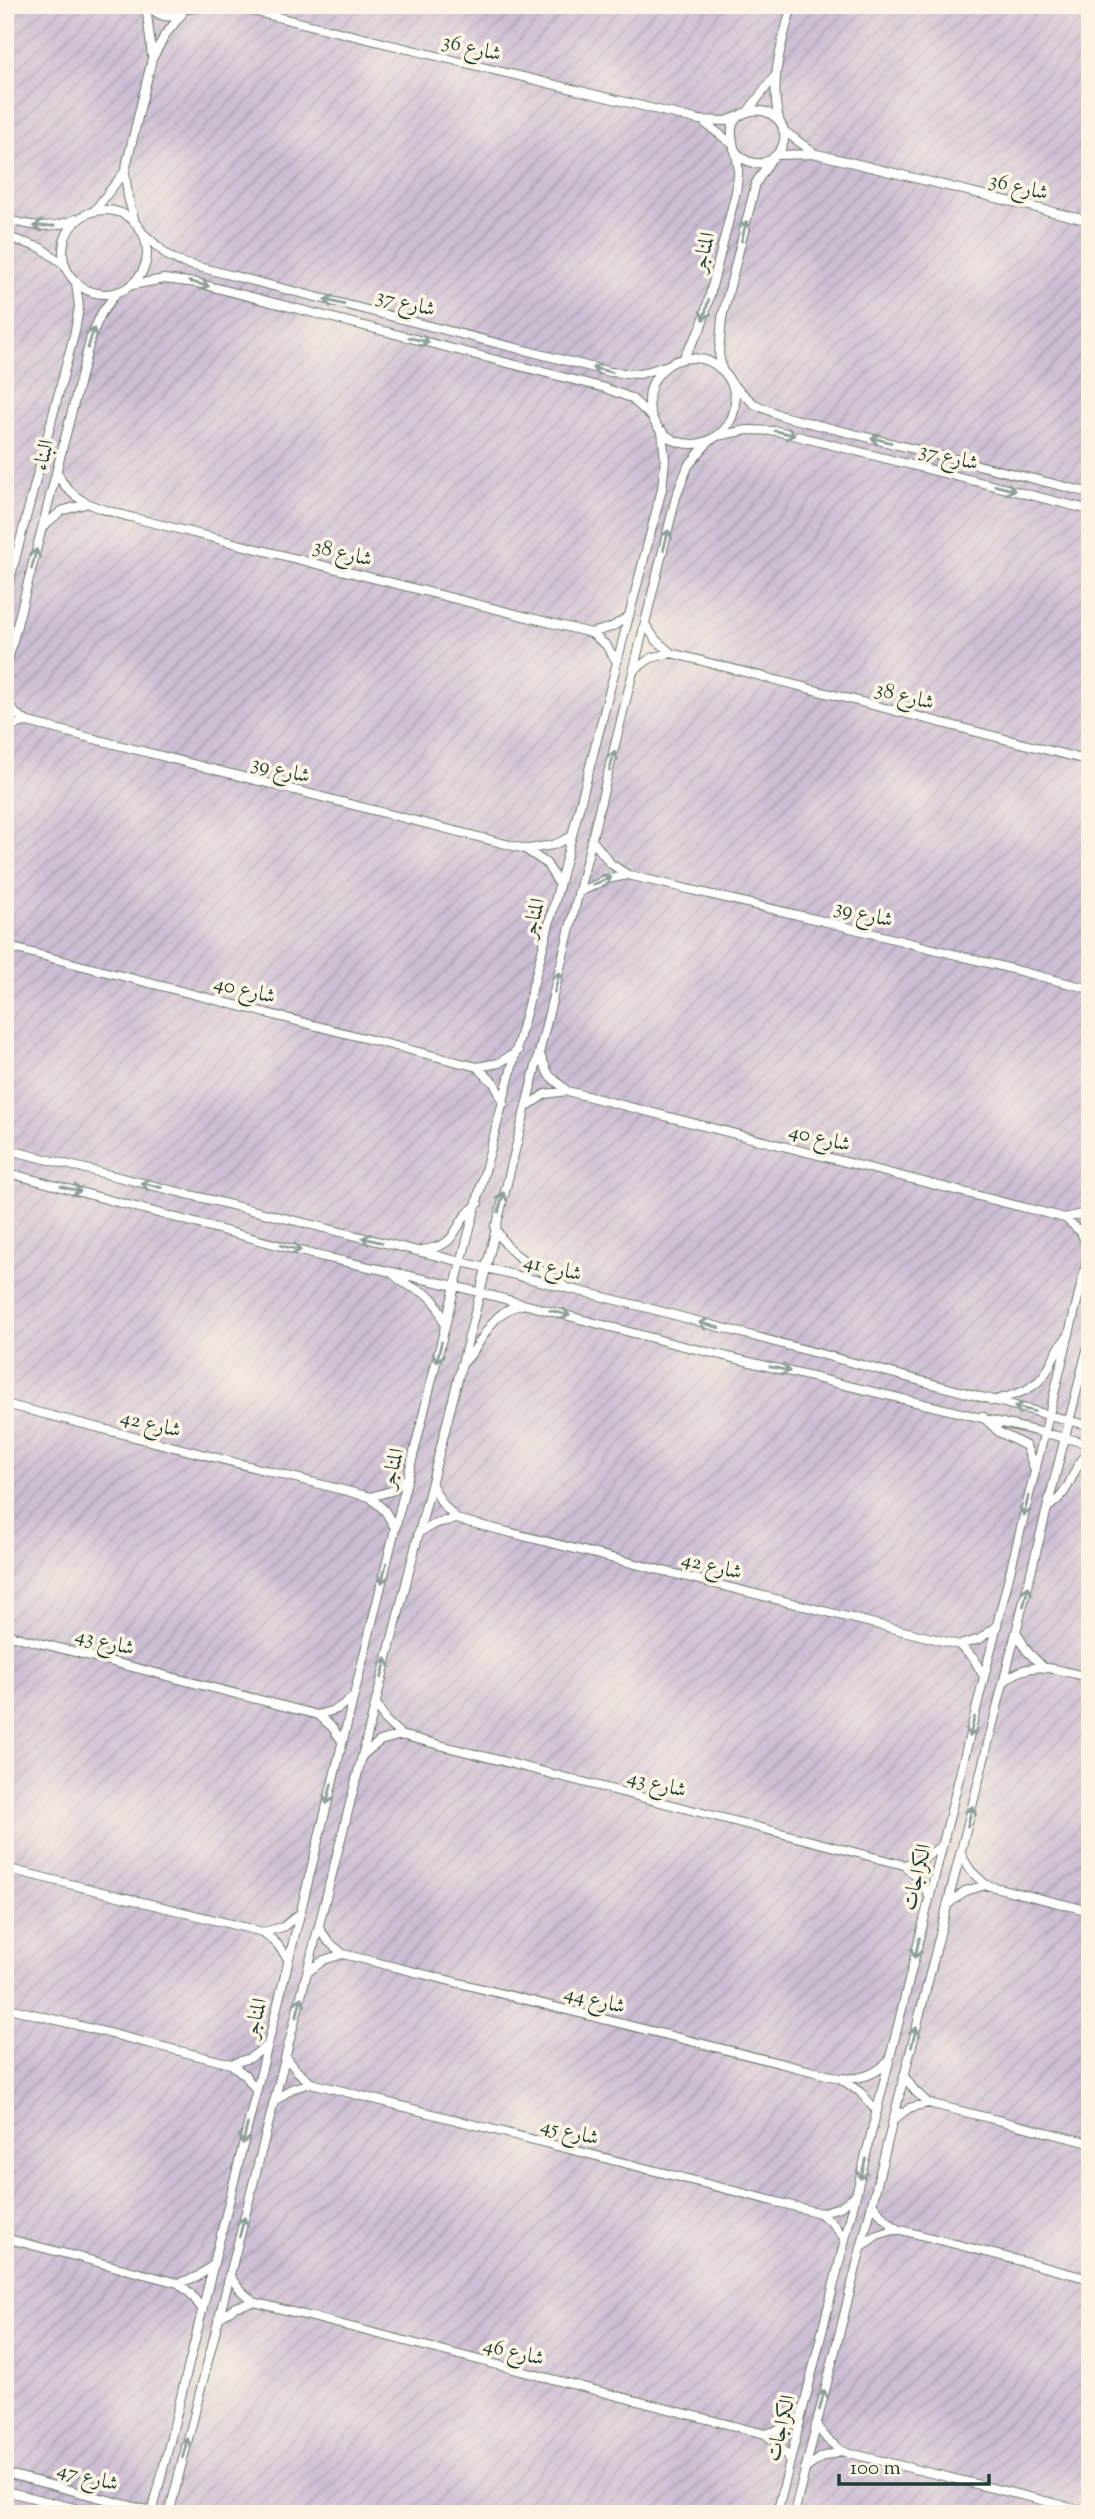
<svg xmlns="http://www.w3.org/2000/svg" width="1095" height="2519" font-family="'Sorts Mill Goudy',Amiri,serif">
	<defs>
		<pattern id="industrial-furrows" width="10" height="10" patternUnits="userSpaceOnUse" patternTransform="scale(1.75)"><rect width="10" height="10" fill="#ccbed4"/><path d="M-1 1l2-2M0 10L10 0M9 11l2-2" fill="none" stroke="#a59cad"/></pattern>
	</defs>
	<rect width="100%" height="100%" fill="#fcf5e5"/>
	<filter id="ink" filterUnits="userSpaceOnUse"><feTurbulence type="fractalNoise" baseFrequency=".0143" numOctaves="2"/><feDisplacementMap in="SourceGraphic" scale="14" xChannelSelector="R" yChannelSelector="G"/><feConvolveMatrix kernelMatrix="1 2 1 2 8 2 1 2 1" color-interpolation-filters="sRGB"/></filter>
	<filter id="wash" filterUnits="userSpaceOnUse"><feTurbulence type="fractalNoise" baseFrequency=".00686" numOctaves="4" result="noise"/><feDisplacementMap in="SourceGraphic" scale="28" xChannelSelector="R" yChannelSelector="G"/><feGaussianBlur stdDeviation="1.57" result="paint"/><feColorMatrix in="noise" values="0 0 0 0 0 0 0 0 0 0 0 0 0 0 0 0 0 1.4 0 .05"/><feComposite in="paint" operator="in"/></filter>
	<g filter="url(#wash)">
		<rect width="100%" height="100%" fill="#f4e1c4"/>
		<path fill="url(#industrial-furrows)" d="M5 5H1090V2514H5Z"/>
	</g>
	<g filter="url(#ink)">
		<g fill="none" stroke-linecap="round" stroke-linejoin="round">
			<g stroke="#6a7666" stroke-width="10">
				<path id="street" d="M146 5 152 56
					M148 5C158 17 168 19 182 14
					M1065 5 1090 11
					M189 9 205 6 236 7 699 120 726 121 742 115
					M748 111 774 77
					M779 119C769 80 782 43 792 5
					M705 123 731 143
					M783 130 814 153
					M778 155 817 154 1090 221
					M63 252a42 42 0 1 1 84 0a42 42 0 1 1-84 0Z
					M95 210 125 171
					M5 219C30 226 52 230 76 219
					M135 222 128 197 125 171 152 59 165 35 182 14
					M144 234 168 256 183 263 610 372 640 374 668 365
					M5 236 41 248 65 265
					M132 285 164 279 197 283 605 388 631 398 652 417
					M683 358 700 330 705 314 736 192C737 183 739 175 738 165 735 145 720 118 751 111 758 110 766 111 772 115 806 137 762 188 734 149
					M649 401a43 43 0 1 1 86 0a43 43 0 1 1-86 0Z
					M722 370 719 353 722 318 756 183 770 161
					M731 383 754 404 782 416 1090 493
					M717 436 747 430 777 431 1090 510
					M57 472C71 505 103 509 134 518L591 633 606 645 617 662
					M43 527 61 511 85 504
					M5 598 75 331 79 307 76 283
					M645 624 656 640 671 653 1090 761
					M591 633 612 627 629 616
					M634 670 651 658 671 653
					M5 672 91 337 101 314 116 293
					M5 700 16 714 28 722 525 849 546 863 559 884
					M5 726 28 722
					M592 840 611 864 628 875 827 922 1090 989
					M528 849 553 845 571 837
					M578 893 607 879 628 875
					M5 946 477 1067 499 1063 518 1051
					M540 1055 549 1075 567 1091
					M477 1067 494 1083 504 1103
					M526 1107 545 1094 567 1091 1065 1218 1090 1212
					M5 1149 648 1308 1090 1426
					M5 1172 315 1255 455 1286 675 1344 1090 1444
					M1065 1218 1081 1232 1089 1251
					M495 1226C510 1262 538 1264 565 1287
					M422 1250C464 1245 449 1224 478 1204
					M393 1274C420 1300 433 1281 445 1327
					M461 1365C486 1343 486 1313 521 1305
					M1083 1371 1090 1387
					M992 1401C1014 1395 1036 1391 1048 1369 1054 1357 1058 1346 1068 1336
					M5 1404 370 1497 385 1511 395 1528
					M982 1416 999 1432 1026 1446 1034 1468
					M432 1485 442 1503 456 1519
					M370 1497 391 1491 407 1478
					M1048 1507C1075 1490 1069 1468 1090 1452
					M418 1533 436 1523 456 1519 959 1645 974 1659 984 1677
					M1017 1633 1027 1651 1042 1666
					M5 1634 318 1715 332 1727 342 1741
					M959 1645 980 1639 997 1625
					M1004 1682C1031 1657 1059 1670 1090 1678
					M376 1703 386 1721 401 1735 904 1865 919 1879 930 1897
					M318 1715 337 1709 352 1698
					M364 1754 380 1741 401 1735
					M960 1853 971 1871 986 1885
					M904 1865 925 1858 941 1846
					M5 1868 263 1932 277 1944 288 1959
					M947 1905 965 1891 986 1885 1090 1911
					M319 1928 329 1942 343 1954 839 2078C859 2080 873 2076 888 2062
					M263 1932 283 1927 298 1915
					M309 1971 324 1960 343 1954
					M5 2007 231 2064 245 2075 256 2090
					M286 2057 297 2071 311 2083 820 2213 834 2225 845 2239
					M231 2064 250 2058 265 2047
					M904 2076 915 2091 928 2103 1090 2143
					M841 2079 860 2092 877 2111
					M275 2101 291 2089 311 2083
					M893 2120 909 2108 928 2103
					M872 2203 883 2217 897 2229 1090 2279
					M820 2213 840 2207 856 2195
					M5 2238 178 2283 191 2294 202 2309
					M861 2247 877 2235 897 2229
					M229 2275 240 2290 254 2302 765 2434 779 2445 790 2460
					M178 2283 197 2277 212 2266
					M218 2319 235 2307 254 2302
					M816 2425 827 2439 841 2451 1090 2512
					M765 2434 785 2428 801 2416
					M805 2469 822 2457 841 2451
					M5 2473 162 2514
					M5 2491 98 2514
					M152 2514 455 1286 662 489 665 460 662 431
					M169 2514 480 1293 676 497 688 466 710 440
					M777 2514 1090 1249
					M794 2514 1090 1338"/>
			</g>
			<use href="#street" stroke="#fff" stroke-width="8"/>
		</g>
		<defs><path id="oneway-shaft" d="M-6 0H5M1.5-3L5.5 0L1.5 3" fill="none" stroke-width="1.6" stroke-linecap="round" stroke-linejoin="round" transform="scale(1.75)"/></defs>
		<g stroke="#8f9e9a">
			<use href="#oneway-shaft" transform="translate(44 226) rotate(179)"/>
			<use href="#oneway-shaft" transform="translate(744 231) rotate(-76)"/>
			<use href="#oneway-shaft" transform="translate(199 284) rotate(14)"/>
			<use href="#oneway-shaft" transform="translate(334 302) rotate(-166)"/>
			<use href="#oneway-shaft" transform="translate(706 310) rotate(105)"/>
			<use href="#oneway-shaft" transform="translate(91 338) rotate(-73)"/>
			<use href="#oneway-shaft" transform="translate(419 340) rotate(14)"/>
			<use href="#oneway-shaft" transform="translate(602 370) rotate(-167)"/>
			<use href="#oneway-shaft" transform="translate(785 433) rotate(12)"/>
			<use href="#oneway-shaft" transform="translate(881 440) rotate(-166)"/>
			<use href="#oneway-shaft" transform="translate(1005 488) rotate(14)"/>
			<use href="#oneway-shaft" transform="translate(666 540) rotate(-76)"/>
			<use href="#oneway-shaft" transform="translate(34 559) rotate(-76)"/>
			<use href="#oneway-shaft" transform="translate(612 761) rotate(-76)"/>
			<use href="#oneway-shaft" transform="translate(602 881) rotate(-21)"/>
			<use href="#oneway-shaft" transform="translate(557 982) rotate(-76)"/>
			<use href="#oneway-shaft" transform="translate(151 1185) rotate(-166)"/>
			<use href="#oneway-shaft" transform="translate(71 1189) rotate(15)"/>
			<use href="#oneway-shaft" transform="translate(501 1202) rotate(-76)"/>
			<use href="#oneway-shaft" transform="translate(372 1240) rotate(-166)"/>
			<use href="#oneway-shaft" transform="translate(291 1248) rotate(15)"/>
			<use href="#oneway-shaft" transform="translate(560 1313) rotate(15)"/>
			<use href="#oneway-shaft" transform="translate(709 1325) rotate(-165)"/>
			<use href="#oneway-shaft" transform="translate(439 1352) rotate(104)"/>
			<use href="#oneway-shaft" transform="translate(780 1369) rotate(13)"/>
			<use href="#oneway-shaft" transform="translate(1024 1409) rotate(-166)"/>
			<use href="#oneway-shaft" transform="translate(1026 1506) rotate(104)"/>
			<use href="#oneway-shaft" transform="translate(384 1573) rotate(104)"/>
			<use href="#oneway-shaft" transform="translate(1026 1596) rotate(-76)"/>
			<use href="#oneway-shaft" transform="translate(384 1668) rotate(-76)"/>
			<use href="#oneway-shaft" transform="translate(972 1727) rotate(104)"/>
			<use href="#oneway-shaft" transform="translate(329 1794) rotate(104)"/>
			<use href="#oneway-shaft" transform="translate(970 1816) rotate(-76)"/>
			<use href="#oneway-shaft" transform="translate(917 1948) rotate(104)"/>
			<use href="#oneway-shaft" transform="translate(299 2007) rotate(-76)"/>
			<use href="#oneway-shaft" transform="translate(914 2037) rotate(-76)"/>
			<use href="#oneway-shaft" transform="translate(245 2134) rotate(104)"/>
			<use href="#oneway-shaft" transform="translate(863 2169) rotate(104)"/>
			<use href="#oneway-shaft" transform="translate(242 2227) rotate(-75)"/>
			<use href="#oneway-shaft" transform="translate(822 2400) rotate(-76)"/>
			<use href="#oneway-shaft" transform="translate(185 2448) rotate(-76)"/>
		</g>
	</g>
	<g text-anchor="middle" stroke-width="7" stroke-linejoin="round" paint-order="stroke">
		<g font-size="21" fill="#1f3d34" stroke="#fcf5e5">
			<text transform="translate(472 47) rotate(14)" y="7">شارع 36</text>
			<text transform="translate(1019 186) rotate(14)" y="7">شارع 36</text>
			<text transform="translate(703 252) rotate(-76)" y="7">المناجر</text>
			<text transform="translate(406 302) rotate(14)" y="7">شارع 37</text>
			<text transform="translate(43 455) rotate(-76)" y="7">البناء</text>
			<text transform="translate(949 456) rotate(14)" y="7">شارع 37</text>
			<text transform="translate(343 552) rotate(14)" y="7">شارع 38</text>
			<text transform="translate(905 695) rotate(15)" y="7">شارع 38</text>
			<text transform="translate(281 769) rotate(14)" y="7">شارع 39</text>
			<text transform="translate(864 913) rotate(14)" y="7">شارع 39</text>
			<text transform="translate(533 918) rotate(-76)" y="7">المناجر</text>
			<text transform="translate(245 989) rotate(14)" y="7">شارع 40</text>
			<text transform="translate(820 1137) rotate(14)" y="7">شارع 40</text>
			<text transform="translate(553 1267) rotate(14)" y="7">شارع 41</text>
			<text transform="translate(151 1423) rotate(14)" y="7">شارع 42</text>
			<text transform="translate(392 1468) rotate(-76)" y="7">المناجر</text>
			<text transform="translate(712 1565) rotate(14)" y="7">شارع 42</text>
			<text transform="translate(105 1641) rotate(14)" y="7">شارع 43</text>
			<text transform="translate(657 1783) rotate(14)" y="7">شارع 43</text>
			<text transform="translate(916 1877) rotate(-76)" y="7">الكراجات</text>
			<text transform="translate(595 1999) rotate(14)" y="7">شارع 44</text>
			<text transform="translate(255 2018) rotate(-76)" y="7">المناجر</text>
			<text transform="translate(570 2131) rotate(14)" y="7">شارع 45</text>
			<text transform="translate(514 2351) rotate(14)" y="7">شارع 46</text>
			<text transform="translate(780 2428) rotate(-76)" y="7">الكراجات</text>
			<text transform="translate(88 2476) rotate(15)" y="7">شارع 47</text>
		</g>
	</g>
	<rect width="1095" height="2519" fill="none" stroke="#fcf5e5" stroke-width="28"/>
	<path d="M839 2474v10h150v-10" fill="none" stroke="#1f3d34" stroke-width="3.5"/>
	<text x="850" y="2474" font-size="21" fill="#1f3d34" stroke="#fcf5e5" stroke-width="5" paint-order="stroke">100 m</text>
</svg>
